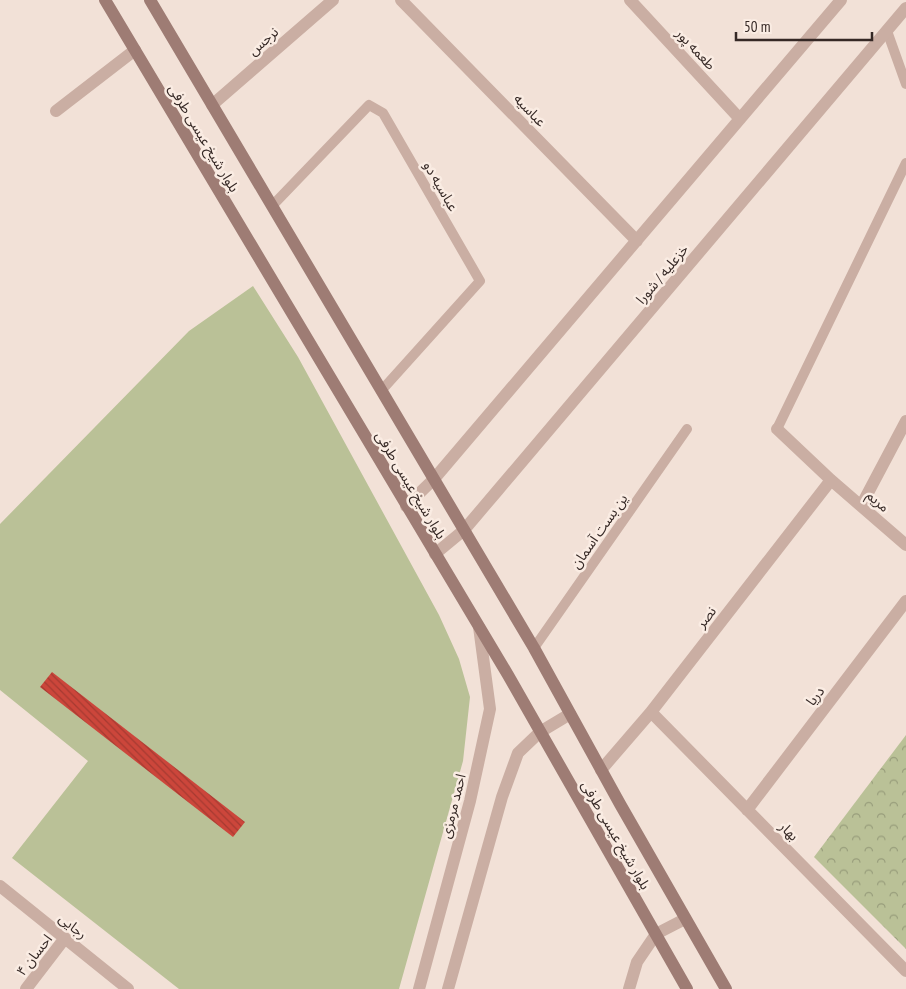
<svg xmlns="http://www.w3.org/2000/svg" width="906" height="989" font-family="'PT Sans Narrow','Noto Sans Arabic',sans-serif">
	<defs>
		<pattern id="park-crowns" width="20" height="18" patternUnits="userSpaceOnUse" patternTransform="scale(1.25)"><rect width="20" height="18" fill="#bac197"/><path d="M2 6a3 3 0 1 1 6 0M12 15a3 3 0 1 1 6 0" fill="none" stroke="#989d7b"/></pattern>
		<pattern id="building-back-hatch" width="6" height="6" patternUnits="userSpaceOnUse" patternTransform="scale(1.25)"><rect width="6" height="6" fill="#cc463b"/><path d="M-1 5l2 2M0 0l6 6M5-1l2 2" fill="none" stroke="#a63a31"/></pattern>
	</defs>
	<rect width="100%" height="100%" fill="#f2e1d7"/>
	<path fill="url(#park-crowns)" d="M906 735V949L814 857Z"/>
	<path fill="#bac197" d="M253 286 298 357 439 615 459 659 470 697 463 761 399 989H179L12 858 88 761 0 690V524L189 331Z"/>
	<path fill="url(#building-back-hatch)" d="M52 672 245 822 233 837 40 687Z"/>
	<g fill="none" stroke-linecap="round" stroke-linejoin="round">
		<path stroke="#caaea3" stroke-width="10" d="M887 31 906 84
			M272 206 369 105 383 113 480 281 381 391
			M777 429 906 163
			M534 648 687 429"/>
		<path stroke="#caaea3" stroke-width="12" d="M401 0 637 241
			M630 0 740 119
			M212 105 333 0
			M56 111 135 50
			M777 429 831 480 906 545
			M406 506 434 479 841 0
			M861 506 906 421
			M435 554 464 530 498 490 906 8
			M651 712 906 971
			M601 770 651 712 831 480
			M747 810 906 601
			M0 886 128 989
			M26 989 65 938
			M419 989 470 801 490 709 479 627
			M448 989 502 797 518 753 540 732 570 714
			M629 989 637 962 656 934 685 919"/>
		<path stroke="#9e7c74" stroke-width="12" d="M105 0 508 675 687 989
			M150 0 534 648 620 804 726 989"/>
	</g>
	<g text-anchor="middle" stroke-width="5" stroke-linejoin="round" paint-order="stroke">
		<g font-size="14" fill="#352825" stroke="#faece3">
			<text transform="translate(263 41) rotate(-41)" y="5">نرجس</text>
			<text transform="translate(696 49) rotate(47)" y="5">طعمه پور</text>
			<text transform="translate(530 110) rotate(46)" y="5">عباسیه</text>
			<text transform="translate(204 138) rotate(59)" y="5">بلوار شیخ عیسی طرفی</text>
			<text transform="translate(441 186) rotate(60)" y="5">عباسیه دو</text>
			<text transform="translate(662 274) rotate(-50)" y="5">خزعلیه / شورا</text>
			<text transform="translate(411 485) rotate(59)" y="5">بلوار شیخ عیسی طرفی</text>
			<text transform="translate(878 501) rotate(41)" y="5">مریم</text>
			<text transform="translate(599 531) rotate(-55)" y="5">ین بست آسمان</text>
			<text transform="translate(706 617) rotate(-52)" y="5">نصر</text>
			<text transform="translate(815 696) rotate(-53)" y="5">دریا</text>
			<text transform="translate(453 806) rotate(-76)" y="5">احمد مرمزی</text>
			<text transform="translate(789 831) rotate(45)" y="5">بهار</text>
			<text transform="translate(616 835) rotate(60)" y="5">بلوار شیخ عیسی طرفی</text>
			<text transform="translate(73 926) rotate(39)" y="5">رجایی</text>
			<text transform="translate(34 955) rotate(-52)" y="5">احسان ۴</text>
		</g>
	</g>
	<path d="M736 32v8h136v-8" fill="none" stroke="#352825" stroke-width="2.5"/>
	<text x="744" y="32" font-size="15" fill="#352825" stroke="#faece3" stroke-width="4" paint-order="stroke">50 m</text>
</svg>
